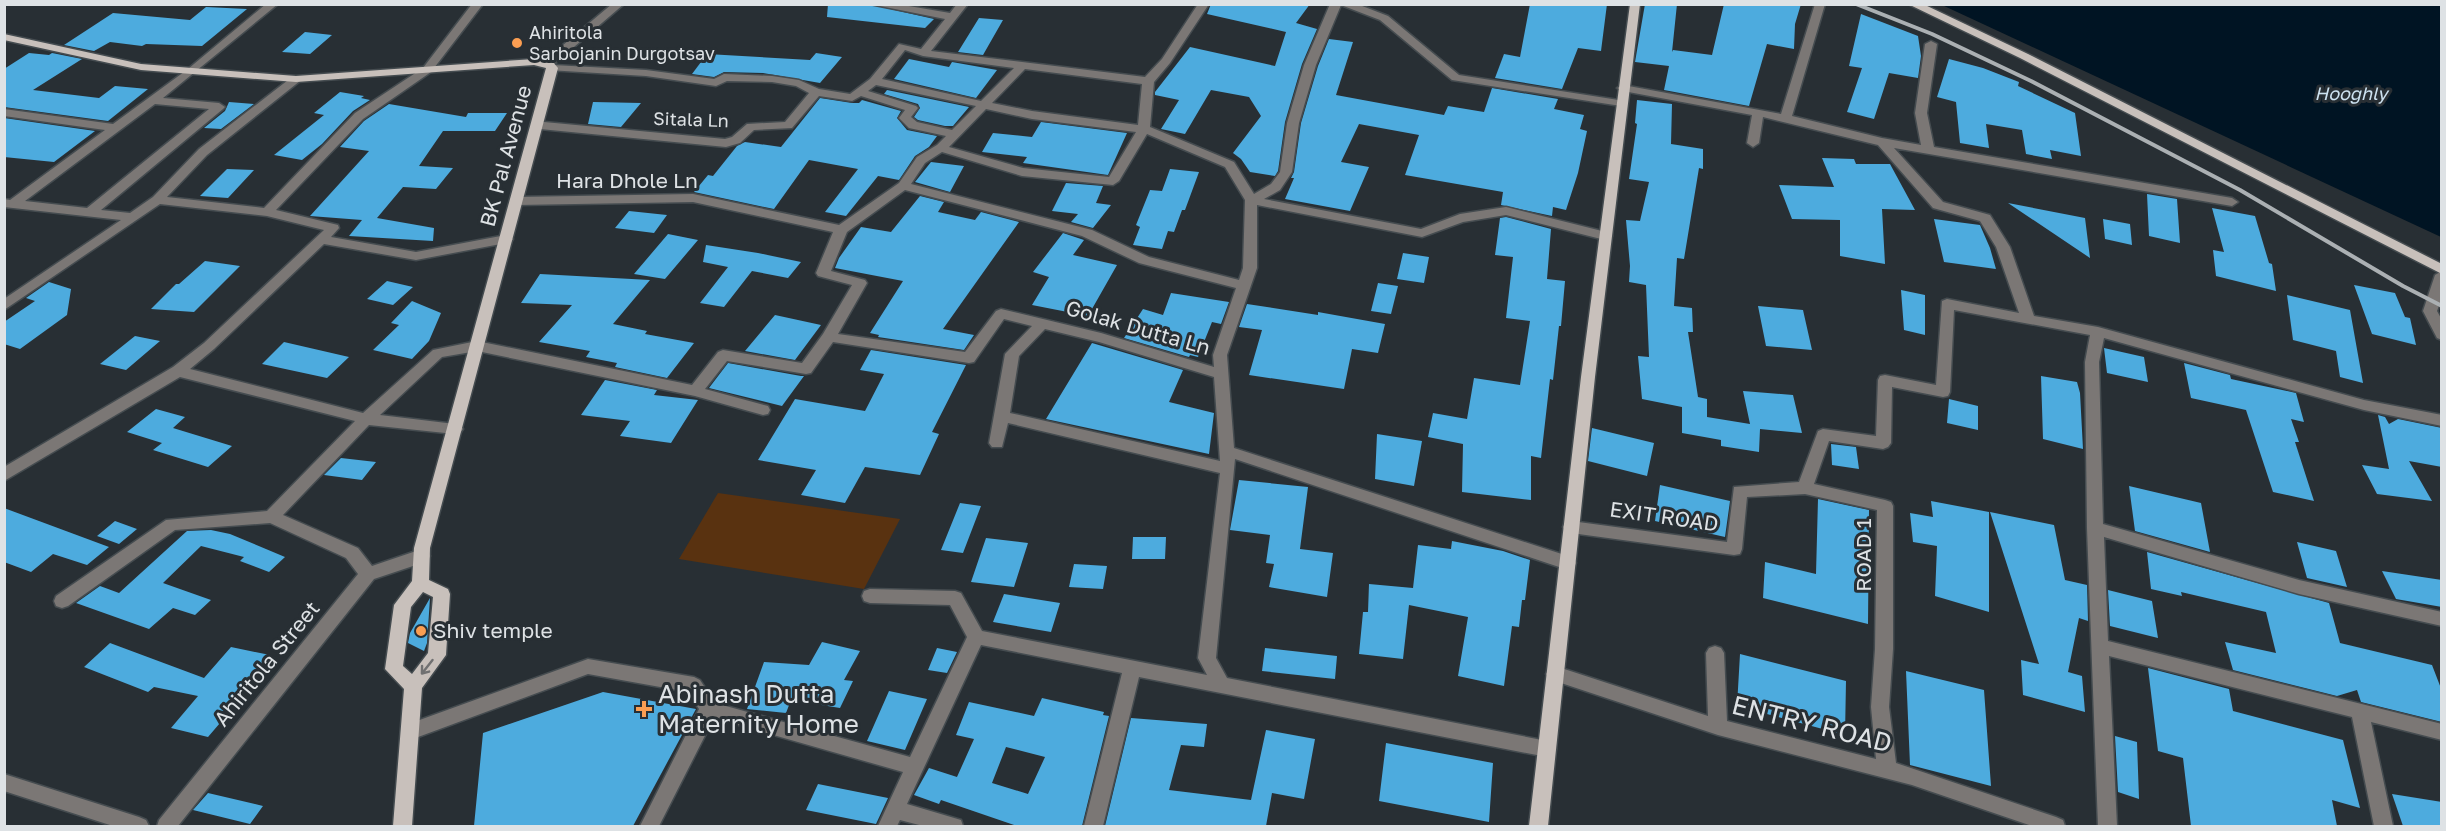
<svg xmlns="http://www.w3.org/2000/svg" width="2446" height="831" font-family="'Golos Text',sans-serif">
	<rect width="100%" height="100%" fill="#282f34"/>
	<path fill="#593210" d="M718 493 900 519 864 589 679 559Z"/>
	<path fill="#001423" d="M1942 5H2441V237Z"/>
	<path fill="#4dabde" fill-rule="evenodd" d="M828 4H868L934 19 925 28 827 17Z
		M1211 4H1310L1296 23 1317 29 1302 64 1285 122 1278 171 1275 176 1250 172 1241 159 1233 153 1261 116 1249 97 1211 90 1185 134 1161 129 1179 100 1155 95V92L1190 47 1275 66 1286 32 1207 14Z
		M1530 4H1607L1601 51 1578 48 1562 89 1495 78 1504 54 1520 57Z
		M1645 4H1677L1672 52 1673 50 1712 55 1724 4H1801L1795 24 1794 49 1767 44 1749 106 1664 90 1669 66 1635 62Z
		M206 7 247 9 202 46 146 44 142 46 110 42 94 51 64 45 113 13 190 20Z
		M1861 14 1918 36 1921 56 1918 78 1889 73 1874 119 1847 112 1862 68 1849 66Z
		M979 18 1003 20 983 55 958 52Z
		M305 32 332 35 310 54 282 52Z
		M1329 39 1353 42 1336 95 1444 115 1448 106 1484 112 1492 88 1558 99 1554 109 1584 115 1580 129 1587 131 1578 173 1566 210 1553 207 1552 216 1501 205 1503 192 1405 175 1419 135 1359 124 1341 162 1369 167 1350 211 1285 199 1294 178H1291L1294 172 1301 123 1318 66Z
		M29 53 49 55 52 53 82 59 33 90 99 98 115 86 148 89 108 121 4 107V69Z
		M816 53 842 57 820 83 763 73 724 72 714 77 692 74 707 54 810 60Z
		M909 59 949 67 952 62 997 70 976 98 894 79Z
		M1949 59 1983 68 2019 82 2018 86 2075 113 2081 156 2050 150 2052 159 2026 154 2022 130 1986 124 1989 148 1960 143 1956 102 1937 97Z
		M887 90 969 107 953 126H945L918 120 914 117 920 108 918 104 884 94Z
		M340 92 364 96 361 98 370 100 353 111 322 144 302 160 274 155 324 115 314 113Z
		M820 98 852 103H859L862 100 901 111 897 118 907 130 937 136 929 147 915 156 899 180 878 176 846 216 825 212 858 169 809 160 774 209 694 192 708 175 713 176 737 146 745 142 781 147Z
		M1637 100 1672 104 1671 144 1703 149V169L1699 168 1684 259 1677 258 1674 306 1692 308 1693 332H1688L1698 397 1707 399V417L1750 424 1743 391 1793 395 1802 433 1760 429 1759 452 1721 446V440L1682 433V407L1642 399 1638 356 1649 357 1646 285 1629 282 1630 266 1626 220 1640 221 1649 182 1629 179 1637 124 1635 123Z
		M229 102 254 104 221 129 204 128 225 111Z
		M593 102 641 103 621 127 588 124Z
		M389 104 466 117 468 113H507L495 131H443L419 166 453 168 436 189 403 187 377 218 434 228 433 241 349 236 362 220 310 216 369 151 340 147 364 121Z
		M4 118 95 131 54 162 4 157Z
		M1041 122 1127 133 1108 175 1023 163 1027 157 982 152 993 133 1032 137Z
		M1822 158 1854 159 1856 164H1890L1915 210 1882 209 1885 264 1840 256V220L1792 219 1779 185 1834 187Z
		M931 162 964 166 950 192 915 182Z
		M227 169 254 170 228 198 200 196Z
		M1170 169 1199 172 1185 210H1182L1174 232 1168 231 1162 249 1133 245 1140 227 1136 225 1150 190 1162 191Z
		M1066 183 1103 186 1096 203 1111 205 1093 228 1071 222 1078 214 1052 211Z
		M2147 194 2177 199 2180 243 2149 236Z
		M920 196 944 202 938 212 975 220 981 212 1019 222 943 329 974 335 964 350 878 337 879 335 870 333 903 281 835 268 839 258 861 227 891 232Z
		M2008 203 2085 218 2090 258Z
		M2212 208 2255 216 2269 263 2272 264 2276 291 2216 276 2213 250 2224 252Z
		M629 211 667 215 654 233 615 228Z
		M1506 217 1551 229 1547 279 1565 281 1561 326H1559L1553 380 1550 379 1541 458 1531 456V500L1462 492 1463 444 1428 437 1433 413 1467 419 1474 378 1520 385 1530 321 1506 318 1513 257 1495 255 1500 218Z
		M1934 219 1980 225 1990 248 1996 269 1944 262Z
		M2103 219 2130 224 2132 245 2105 239Z
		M1063 233 1084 240 1073 255 1117 265 1088 316 1032 305 1049 277 1033 272Z
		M668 234 698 240 665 279 634 274Z
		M706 245 758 253 801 262 788 278 752 271 724 307 700 303 728 267 703 262Z
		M1403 253 1429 257 1424 283 1397 279Z
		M205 261 240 266 194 312 151 309 176 284H179Z
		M540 274 650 280 613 324 647 331 645 334 694 343 667 378 615 367 617 363 586 357 590 351 539 342 572 305 521 303Z
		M387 281 413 287 393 305 367 299Z
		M49 282 71 289 67 315 20 349 4 344V322L35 301 26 298Z
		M1378 283 1398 286 1391 314 1371 311Z
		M2354 285 2395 293 2405 317 2410 318 2416 345 2372 334Z
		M1901 290 1925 295V335L1904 330Z
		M1171 293 1229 302 1221 324 1212 322 1198 357 1190 355 1189 357 1124 338 1143 309 1163 315Z
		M2287 295 2350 310 2363 383 2340 377 2336 351 2293 340Z
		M412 301 441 313 429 341 412 359 373 350 399 325 391 323Z
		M1247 304 1318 315V312L1385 324 1378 353 1352 349 1344 389 1249 375 1262 330 1239 327Z
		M1758 306 1803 310 1812 350 1766 346Z
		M775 315 821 325 795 360 745 351Z
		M135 336 160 341 126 370 100 364Z
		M284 342 349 357 327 378 262 364Z
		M1092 343 1183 370 1169 402 1214 413 1209 454 1046 419Z
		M2104 348 2144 357 2148 382 2107 373Z
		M871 350 966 365 932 432 939 434 920 475 865 467 845 503 801 495 816 470 758 460 795 399 865 411 884 374 860 370Z
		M728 363 801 376H804L782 406 709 388Z
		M2184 363 2230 375 2231 379 2296 393 2304 422 2291 419 2299 442H2295L2314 501 2273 492 2246 410 2191 398Z
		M2041 376 2077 382 2080 393 2083 449 2043 439Z
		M605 380 657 390 654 395 698 400 671 443 620 436 630 421 581 415Z
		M1949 399 1978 406V430L1947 423Z
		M156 409 185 417 173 428 232 446 208 467 153 450 162 443 127 432Z
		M2378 415 2385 417 2389 424 2398 419 2442 428V467L2409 461 2432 501 2377 494 2362 465 2389 469Z
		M1592 428 1654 443 1647 476 1588 461Z
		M1377 434 1422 441 1414 486 1375 479Z
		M1831 444 1856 447 1859 469 1832 465Z
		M341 458 376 462 362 480 324 475Z
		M1239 480 1308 487 1300 549 1333 553 1327 597 1269 587 1274 564 1266 563 1270 535 1230 530Z
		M1660 485 1730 501 1725 537 1655 521Z
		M2129 486 2201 503 2210 552 2135 531Z
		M1818 499 1869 510 1868 624 1763 598 1765 562 1816 574Z
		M1931 501 1989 512V612L1935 596 1937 546 1913 542 1910 513 1933 517Z
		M960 503 981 506 963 553 941 550Z
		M4 508 109 547 87 565 53 554 31 572 4 562Z
		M1990 512 2054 525 2065 580 2087 585 2088 621 2079 618 2068 672 2082 676 2085 712 2023 695 2021 660 2039 664Z
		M115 521 137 529 119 544 97 536Z
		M211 530 230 534 285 557 269 572 240 561 244 557 201 546 163 583 211 600 195 615 173 608 149 629 76 603 100 586 119 593 187 531Z
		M1133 537H1166L1165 559H1132Z
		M986 538 1028 543 1014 587 971 582Z
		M1452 541 1503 551 1530 560 1525 600H1522L1519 627 1512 626 1504 686 1458 676 1468 617 1409 605 1403 659 1359 654 1363 612H1368L1369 584 1413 588 1418 545 1451 549Z
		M2297 542 2336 551 2347 587 2307 578Z
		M2147 552 2329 603 2340 643 2432 665 2442 691V722L2361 702 2357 690 2337 696 2233 670 2225 642 2276 653 2266 612 2181 592 2182 596 2151 589Z
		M1074 564 1107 566 1103 589 1069 587Z
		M2382 571 2442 580V607L2396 599Z
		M2108 590 2152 601 2158 638 2110 626Z
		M1004 594 1060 603 1051 632 993 622Z
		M430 598 427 643 424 651 408 643 410 633Z
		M822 642 860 651 844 680 853 681 840 708 791 700 786 713 747 709 764 662 809 665Z
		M110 643 204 678 231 647 270 655 220 715 226 716 208 737 171 728 198 696 154 687 148 692 84 667Z
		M937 648 957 652 947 673 928 670Z
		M1265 648 1337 656 1335 679 1262 671Z
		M1740 654 1846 681 1845 735 1737 706Z
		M2148 668 2229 689 2233 711 2343 740 2360 808 2332 800 2337 826H2191L2183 758 2158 751Z
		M1906 671 1984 690 1991 786 1910 765Z
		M889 691 927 699 905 750 867 741Z
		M603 692 696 709 633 826H474L483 733Z
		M1042 698 1104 712 1103 715 1109 716 1082 826H1017L941 800 939 804 914 795 929 768 957 777 974 739 956 735 969 702 1034 716ZM1006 747 1045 757 1028 794 992 783Z
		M1131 718 1207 724 1204 747 1181 745 1169 790 1251 800 1266 730 1315 739 1304 799 1272 793 1266 826H1105Z
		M2115 736 2137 742 2139 799 2118 792Z
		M1386 743 1493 763 1489 822 1379 801Z
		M818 784 888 798 876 824 806 810Z
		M208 793 263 806 250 824 193 810Z
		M2392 794 2442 802V826H2403Z"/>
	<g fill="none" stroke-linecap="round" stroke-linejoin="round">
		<g stroke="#454c50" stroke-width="3">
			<path id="minor" d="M266 4H278L163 98 219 103 225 107 223 109 101 210 130 213 153 197 199 149 292 77H300V81L207 155 167 197 264 208 355 113 423 68 472 4H483L431 72 363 119 276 210 338 225 339 228 331 237 416 252 506 235 513 239 511 242 416 260 324 244 214 349 190 369 363 413 433 350 477 341 692 385 718 352 723 350 802 363 823 334 852 285 818 276 816 273 833 232 693 202 517 205 511 201 517 197 693 194 839 225 899 183 917 157 937 145 946 136 909 128 899 118 905 110 861 96 852 101 819 96 792 128 754 130 740 143 726 147 540 129V123L544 122 725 139 732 137 747 124 785 122 809 93 796 86 772 82 727 81 716 86 646 76 548 70V66L542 63 544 61 612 4H624L553 65 646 70 714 79 724 74 772 76 799 80 819 89 850 94 870 79 899 44 921 49 945 19 870 4H897L950 13 957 4H968L931 51 1145 77 1162 59 1198 4H1209L1170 63 1154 82 1150 127 1234 162 1254 194 1271 184 1280 172 1287 123 1304 65 1330 4H1357L1388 16 1459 75 1625 101V105L1621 106 1452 80 1380 20 1341 5 1316 65 1299 123 1292 172 1280 190 1264 199 1421 229 1460 214 1506 207 1610 233 1612 236 1605 240 1506 215 1463 222 1422 237 1257 205V268L1227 355 1234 448 1574 558 1576 563 1574 568 1568 570 1235 459 1216 658 1227 678 1547 741 1554 743 1556 749 1554 755 1547 757 1139 677 1103 826H1084L1122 673 981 645 907 804 961 820 963 826H923L900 820 897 826H878L903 772 714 718 659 826H640L699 709 688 692 588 674 410 740 403 738 401 732 403 726 588 659 694 677 700 680 715 703 910 757 967 637 950 605 870 603 864 601 862 596 864 591 870 589 955 591 961 593 982 631 1207 675 1198 658 1220 473 1008 423 1002 447H992L989 443 1005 354 1032 326 1004 319 974 362 969 363 833 342 811 373 806 374 727 361 705 389 768 406 770 410 768 414 763 415 695 396 477 351 442 357 380 415 455 424 460 425 463 429 460 433 455 434 369 425 283 515 358 548 372 566 422 549 428 551 430 556 428 561 374 579 178 826H157L159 820 358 574 346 558 270 523 175 530 68 606 62 608 56 606 54 601 56 596 166 520 267 511 355 421 180 377 4 481V467L173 367 204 343 324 230 267 216 160 204 4 310V299L121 220 4 207V199L10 200 105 130 4 116V109L113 124 188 69ZM905 50 923 56 1014 68 981 101 882 79ZM1025 69 1142 84 1138 125 1032 111 992 103ZM876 85 976 106 952 130 917 122 911 117 918 108 916 106 868 91ZM155 104 209 109 87 208 25 201ZM986 109 1032 119 1136 132 1109 177 1023 168 949 147ZM1147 134 1225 167 1245 200 1243 268 1239 280 1149 257 1092 230 911 184 925 163 942 152 1022 176 1113 185 1119 181ZM905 190 1082 236 1139 263 1236 288 1213 355 1214 367 1101 333 1001 309 996 311 965 352 838 334 867 283 865 280 831 271 847 232ZM1045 329 1099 342 1214 377 1220 461 1010 413 1019 356Z
				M1815 4H1825L1792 116 1882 138 1921 145 1915 113 1925 44 1931 41 1937 44 1927 113 1934 147 2232 198 2238 202 2232 206 1894 148 1943 202 1990 215 2010 247 2034 316 2098 327 2364 400 2442 415V426L2364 410 2104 338 2099 362 2103 524 2299 580 2442 612V626L2299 594 2104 537 2108 641 2442 724V740L2371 722 2393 826H2374L2352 717 2109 656 2117 826H2098L2087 528 2085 362 2090 335 1954 310 1950 392 1948 396 1943 397 1892 387 1891 443 1888 447 1883 449 1829 441 1814 484 1885 500 1891 502 1893 506V649L1889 707 1896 763 2056 817 2063 820 2065 826H2032L1912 785 1718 735 1549 679 1546 674 1549 669 1555 666 1708 716 1706 653 1709 648 1715 646 1721 648 1724 653 1727 721 1876 759 1871 707 1875 649 1877 510 1805 494 1747 497 1742 549 1740 554 1734 555 1571 533 1565 531 1563 527 1565 523 1571 521 1727 542 1734 487 1799 482 1818 431 1823 429 1876 436 1878 380 1880 376 1885 375 1936 385 1942 301 1947 299 2019 313 1996 247 1980 221 1933 208 1878 145 1763 117 1759 143 1753 147 1747 143 1752 115 1623 91 1617 88 1623 85 1781 114Z
				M2442 271V297L2437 311 2442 320V340L2437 338 2423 311 2435 275Z
				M4 774 139 817 146 820 149 826H113L4 791Z"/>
		</g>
		<g stroke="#454c50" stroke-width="3">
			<path id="major" d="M1630 4H1640L1595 377 1548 826H1529L1581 377Z
				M1908 4H1923L2028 54 2442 264V274L2020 58Z
				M4 34 141 64 296 76 534 59 552 61 558 68 430 548 429 580 448 589 450 594 446 655 422 688 412 826H393L404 689 385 669 394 605 412 581 414 548 546 68 534 65 296 82 141 70 4 40ZM423 592 433 597 428 653 412 674 403 666 411 607Z"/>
		</g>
		<use href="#minor" fill="#7b7775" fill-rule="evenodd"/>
		<use href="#major" fill="#c8c0bb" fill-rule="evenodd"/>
		<path stroke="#abb0b3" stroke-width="4" d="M1856 4 1932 34 2031 81 2240 190 2403 286 2442 306"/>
	</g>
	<defs><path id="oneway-shaft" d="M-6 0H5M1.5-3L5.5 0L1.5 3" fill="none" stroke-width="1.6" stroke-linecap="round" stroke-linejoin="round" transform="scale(1.5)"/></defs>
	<use stroke="#707071" href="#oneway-shaft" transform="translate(427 667) rotate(128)"/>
	<g fill="#fb9e52" stroke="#282f34" stroke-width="2">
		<circle cx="517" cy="43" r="6"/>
		<circle cx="421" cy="631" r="6"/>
		<path d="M641 700h6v6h6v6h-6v6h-6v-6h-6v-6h6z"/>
	</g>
	<g text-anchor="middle" stroke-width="6" stroke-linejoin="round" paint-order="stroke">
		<g font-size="18" fill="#dee2e5" stroke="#282f34" text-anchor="start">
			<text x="529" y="39">Ahiritola<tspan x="529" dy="21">Sarbojanin Durgotsav</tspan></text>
		</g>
		<g font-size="18" font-style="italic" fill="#cde2f0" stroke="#282f34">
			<text x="2351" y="100">Hooghly</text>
		</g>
		<g font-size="18" fill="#dee2e5" stroke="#282f34">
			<text transform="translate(691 120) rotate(2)" y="6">Sitala Ln</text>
		</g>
		<g font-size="21" fill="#dee2e5" stroke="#282f34">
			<text transform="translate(506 156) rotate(-75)" y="7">BK Pal Avenue</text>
			<text x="627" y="188">Hara Dhole Ln</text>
			<text transform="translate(1138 328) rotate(16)" y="7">Golak Dutta Ln</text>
			<text transform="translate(1664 517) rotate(8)" y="7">EXIT ROAD</text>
			<text transform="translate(1864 555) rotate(-90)" y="7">ROAD 1</text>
			<text transform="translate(267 664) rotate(-51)" y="7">Ahiritola Street</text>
		</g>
		<g font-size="21" fill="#dee2e5" stroke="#282f34" text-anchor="start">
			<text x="433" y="638">Shiv temple</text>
		</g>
		<g font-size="26" fill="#dee2e5" stroke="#282f34" text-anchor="start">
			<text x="658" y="703">Abinash Dutta<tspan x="658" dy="30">Maternity Home</tspan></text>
		</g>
		<g font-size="26" fill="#dee2e5" stroke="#282f34">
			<text transform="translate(1812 724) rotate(14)" y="9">ENTRY ROAD</text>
		</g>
	</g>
	<rect width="2446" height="831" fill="none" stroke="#dee2e5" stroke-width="12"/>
</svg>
